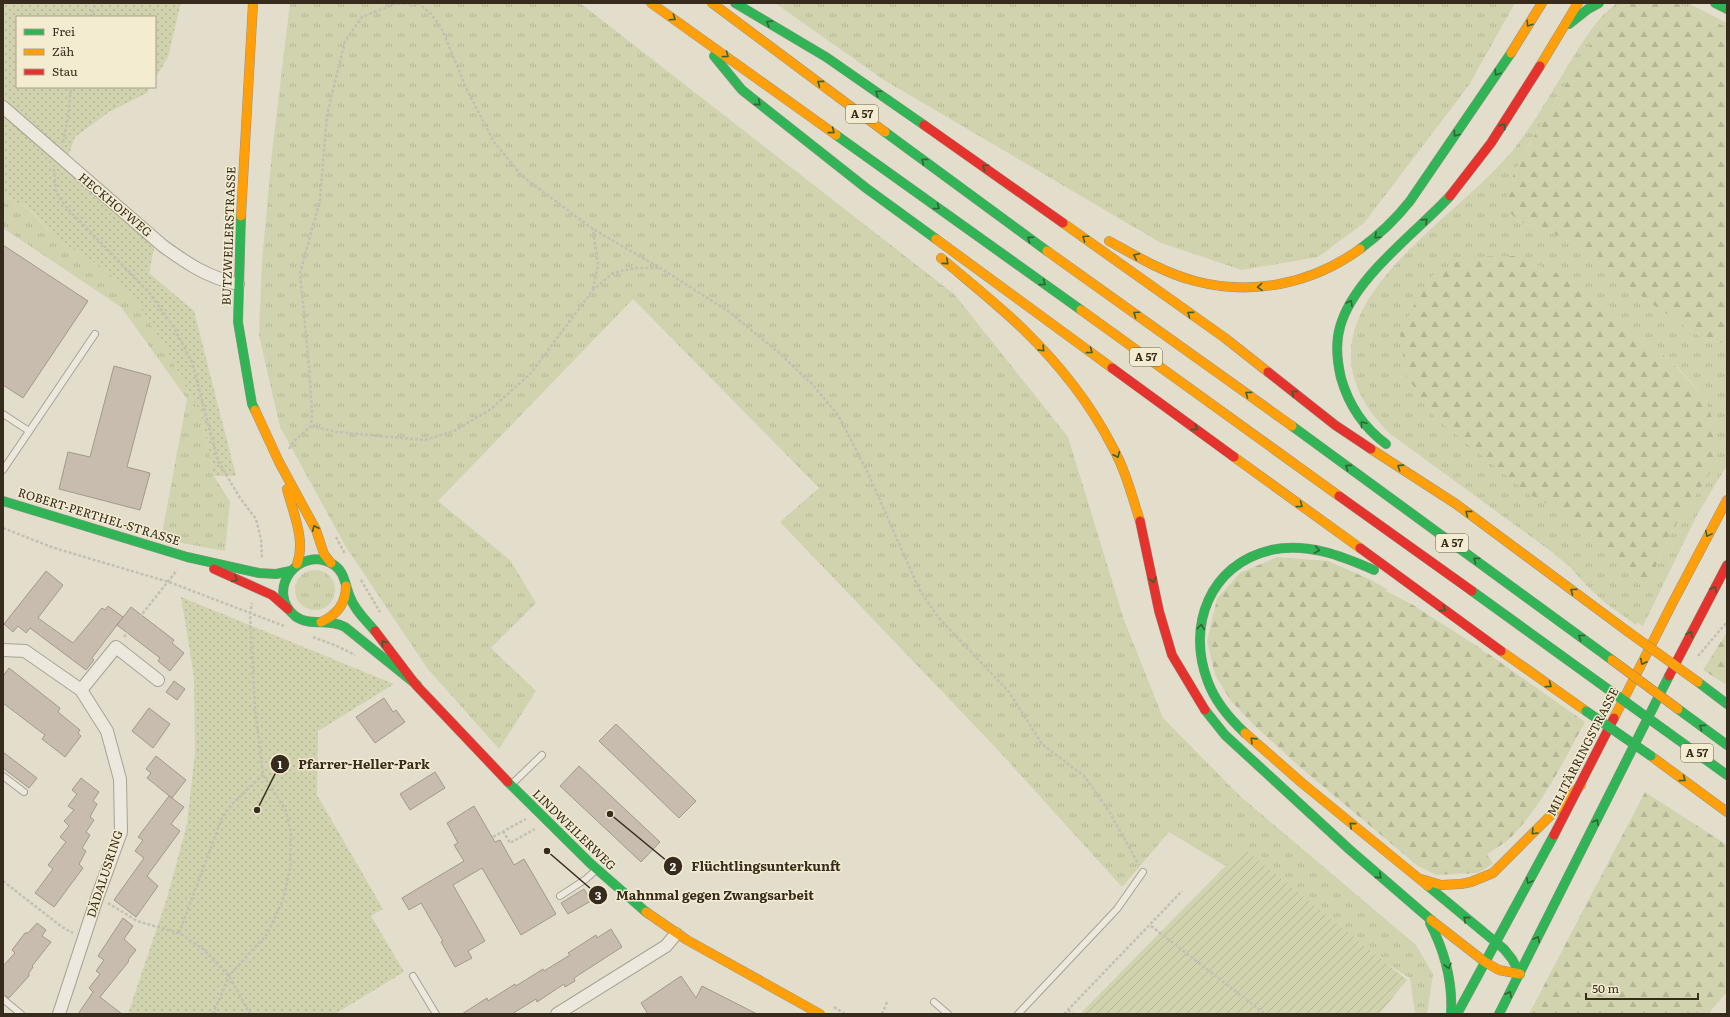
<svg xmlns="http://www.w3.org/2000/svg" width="1730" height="1017" font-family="Literata,serif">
	<defs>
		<pattern id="grass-tufts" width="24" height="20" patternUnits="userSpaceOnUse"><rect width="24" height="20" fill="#d0d3ae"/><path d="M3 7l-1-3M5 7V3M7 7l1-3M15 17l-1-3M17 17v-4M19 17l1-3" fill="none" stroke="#b3b595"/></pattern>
		<pattern id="forest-firs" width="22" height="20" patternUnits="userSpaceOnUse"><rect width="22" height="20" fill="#d0d3ae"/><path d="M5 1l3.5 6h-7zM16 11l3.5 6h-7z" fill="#b3b595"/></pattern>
		<pattern id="park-dots" width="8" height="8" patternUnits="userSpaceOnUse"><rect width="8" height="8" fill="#d0d3ae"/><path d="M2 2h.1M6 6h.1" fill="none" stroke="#b3b595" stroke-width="1.8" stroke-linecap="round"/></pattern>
		<pattern id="garden-furrows" width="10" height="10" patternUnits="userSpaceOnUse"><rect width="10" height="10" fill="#d0d3ae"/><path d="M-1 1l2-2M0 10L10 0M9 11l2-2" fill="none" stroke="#b3b595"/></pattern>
	</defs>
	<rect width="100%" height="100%" fill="#e3decc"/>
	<path fill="url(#grass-tufts)" fill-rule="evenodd" d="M290 3H580L955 295 1068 437 1124 620 1163 718 1241 797 1416 945 1433 974 1427 1014H1415L1410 978 1169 832 1122 887 996 748 780 522 819 488 633 299 438 501 510 560 536 603 491 648 536 691 499 749 427 668 346 547 280 427 259 335 262 262 272 152Z
		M775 3H1515L1469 85 1364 223 1318 257 1242 270 1161 243 884 80Z
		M1617 3H1630L1614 12 1602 26 1526 149 1510 182 1515 218 1525 224 1538 226 1578 246 1649 302 1704 339 1727 344V465L1697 515 1643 626 1637 622 1636 625 1603 601 1586 585 1569 566 1552 552 1389 433C1273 315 1453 228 1516 146 1537 119 1554 88 1572 59 1585 38 1596 19 1617 3ZM1467 257H1492L1561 275 1630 328 1679 369 1704 397 1718 458 1704 483 1683 513 1661 551 1652 579 1642 587 1616 557 1565 514 1529 494 1473 448Z
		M1674 3H1688L1727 23V28L1691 9Z
		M3 194 31 211 56 239 105 269 136 301 165 347 201 415 214 476 230 502 225 551 161 539 187 399 121 307 3 228Z
		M295 590a20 20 0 1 1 40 0a20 20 0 1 1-40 0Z"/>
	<path fill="url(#forest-firs)" d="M1630 3H1674L1691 9 1727 28V344L1704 339 1649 302 1578 246 1538 226 1525 224 1515 218 1508 210 1507 197 1510 182 1526 149 1602 26 1614 12Z
		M1517 256 1561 275 1630 328 1671 362 1704 397 1717 431 1718 458 1704 483 1683 513 1661 551 1652 579 1642 587 1616 557 1565 514 1529 494 1435 418 1406 375 1400 333 1421 291 1434 273 1467 257Z
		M1277 557 1328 561 1369 579 1387 589 1386 591 1413 605 1483 650 1482 651 1490 655 1585 722C1564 760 1544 802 1514 834 1507 842 1496 848 1487 854L1493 864 1478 873 1436 875 1418 866 1300 767 1254 725 1231 701 1215 675 1207 641 1217 599 1240 573Z
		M1727 632V685L1703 670Z
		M1645 792 1727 845V992L1708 1014H1529Z"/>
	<path fill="url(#park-dots)" d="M3 3H184L180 6 168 57 155 79V17H17V87H150L147 93 109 112 75 137 68 157 157 235 149 273 194 311 236 476H214L201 415 165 347 136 301 105 269 56 239 32 211 3 194Z
		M181 597 394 684 318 731 317 795 383 909 371 916 404 972 335 1014H128L167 898 187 824 195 753 194 677Z"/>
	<path fill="url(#garden-furrows)" d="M1243 848 1407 980 1379 1014H1080Z"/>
	<path fill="#c7bcad" stroke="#a3998b" d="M3 245 88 301 23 398 3 385Z
		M114 366 151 376 127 467 150 473 140 510 59 489 68 452 90 457Z
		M46 571 63 585 38 618 73 643 102 608 105 610 108 606 123 617 92 658 94 660 86 670 30 628 26 633 18 626 13 632 4 624Z
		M131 607 174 640 172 643 184 653 170 671 158 661 160 658 117 625Z
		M9 668 60 708 58 712 80 730 78 733 81 736 65 757 42 739 45 735 3 703V676Z
		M174 681 185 689 177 700 166 692Z
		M384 698 393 712 396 710 405 722 375 743 356 717Z
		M149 708 170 724 153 748 132 731Z
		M616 724 696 801 679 818 599 741Z
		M3 752 37 778 29 788 3 768Z
		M156 756 186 780 172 798 147 778 151 773 146 769Z
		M579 766 660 842 641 862 560 786Z
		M435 772 445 788 410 810 400 794Z
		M81 778 99 792 93 801 97 804 90 817 94 820 86 832 90 835 82 848 86 851 79 864 83 868 54 907 35 893 53 869 48 865 66 842 60 837 69 826 64 821 74 810 68 806 77 794 72 790Z
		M169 796 184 807 171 824 180 831 147 876 158 886 136 917 114 900 144 858 135 851 143 840 138 837Z
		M474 806 495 842 500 840 514 865 524 859 556 914 521 935 482 868 453 885 485 941 468 951 472 958 455 967 441 942 443 941 421 903 409 910 402 898 464 861 454 845 458 843 447 823Z
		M584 889 591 901 568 914 561 903Z
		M123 918 133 926 124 939 136 950 128 960 129 961 100 997 122 1014H78L93 992 89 988 100 974 96 971 104 960 98 956Z
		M37 923 46 930 42 936 51 942 32 966 33 967 29 973V976L9 998 3 995V966L15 953 12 950 25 933H28Z
		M611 929 622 947 574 978 575 981 565 987 564 984 537 1002 536 999 512 1014H462L487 998 488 1001 515 984 516 986 543 969 544 971 570 955 568 953 596 935 597 938Z
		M681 976 696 998 702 986 757 1014H648L641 1003Z"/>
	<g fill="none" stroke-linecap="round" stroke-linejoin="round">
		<g stroke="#a8a295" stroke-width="8">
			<path id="lane" d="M3 414 29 431
				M3 470 95 334
				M3 776 24 792
				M512 784 542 755
				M560 896 586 879 596 870
				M413 976 436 1014
				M3 999 21 1014
				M934 1002 948 1014
				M1018 1014 1117 909 1143 872"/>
		</g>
		<g stroke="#a8a295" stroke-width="14">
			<path id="street" d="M3 107 163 246C188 264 207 277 238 284
				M3 650 25 651 81 690 107 731 120 779 121 832 97 898 59 1014
				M81 690 116 647 158 680
				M557 1014 666 946 676 934"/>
		</g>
		<g stroke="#979285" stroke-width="10">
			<path id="fast" d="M735 3 826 57 924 125
				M1715 3 1727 9
				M1569 24 1588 9 1599 3
				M714 56 742 90 866 188 936 239
				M885 132 1047 251
				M836 135 1081 310
				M241 216 238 322 252 404 255 410
				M1360 249C1379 235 1395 220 1410 201L1511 53
				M1292 426 1612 660
				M1386 444C1363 427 1349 406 1341 378 1337 361 1335 344 1340 327 1353 278 1416 233 1450 196
				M3 501 187 557 259 573 276 574 290 571
				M1472 591 1598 682
				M375 631C366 620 355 611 350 597 345 586 345 572 334 565 300 543 264 590 295 616 309 627 330 618 345 627L417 685
				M1698 682 1727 704
				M1678 709 1727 745
				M1205 710 1225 735 1350 850 1431 920
				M1666 731 1727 775
				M1245 733C1230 719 1215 701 1208 682 1186 626 1210 564 1271 550 1307 542 1342 556 1374 570
				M508 782 591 864 646 912
				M1428 886 1504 949 1512 959 1520 974
				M1430 923C1445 952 1453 981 1451 1014
				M1457 1014 1554 835
				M1499 1014 1669 676"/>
		</g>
		<g stroke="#979285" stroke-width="10">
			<path id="slow" d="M651 3 836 135
				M712 3 885 132
				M1511 53 1542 3
				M1540 66 1578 3
				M241 216 253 3
				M1063 223 1225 338 1268 372
				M936 239 1112 368
				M1109 241C1136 256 1164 273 1195 281 1252 296 1312 284 1360 249
				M1047 251 1292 426
				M941 258C968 281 996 303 1022 328 1057 362 1090 403 1112 446 1125 469 1132 496 1140 521
				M1081 310 1339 496
				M255 410 279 462 316 530 324 554 331 563
				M1371 449 1456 504 1627 631
				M1234 457 1360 548
				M287 489C293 513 306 540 297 564
				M321 622C337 615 346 604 346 586
				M1501 651 1586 711
				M1614 718 1673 602 1727 500
				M1245 733 1302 783 1428 886
				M1651 756 1727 812
				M1421 879 1441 885 1461 884 1471 882 1493 873 1581 785
				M646 912 687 940 820 1014
				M1431 920 1485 962 1499 970 1520 974"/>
		</g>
		<g stroke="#979285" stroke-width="10">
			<path id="jam" d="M924 125 1063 223
				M1450 196 1491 143 1540 66
				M1112 368 1234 457
				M1268 372 1335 425 1371 449
				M1339 496 1472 591
				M1140 521 1159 611 1172 655 1205 710
				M1360 548 1501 651
				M214 569 272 595 288 609
				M375 631 416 685 508 782
				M1669 676 1727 565
				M1554 835 1614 718"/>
		</g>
		<path stroke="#c4bfb4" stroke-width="2.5" stroke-dasharray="3 2" stroke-linecap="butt" d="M90 17 96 3
			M63 142 68 118 71 87
			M54 169 56 192 66 207 148 291 173 326 192 362 218 461 240 498 256 519 261 539 262 559
			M593 289 598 265 593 229
			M311 426 337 432 425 440 454 431 491 409 531 373 593 290 613 273 635 268H659
			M289 449 293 442 311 426 312 413 309 366 300 273 320 200 327 115 345 41 362 17 395 4H419L430 13 441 27 467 90 494 142 522 176 593 229 660 268 728 311 778 352 811 383 838 415 867 471 919 589 938 617 1009 692 1042 744 1085 777 1110 813 1139 865
			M3 528 54 548 169 582 284 626
			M336 537 345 554
			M361 580 380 612
			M124 637 177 570
			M313 637 337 646 355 655
			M1698 656 1727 622
			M503 831 510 843 535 829
			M480 844 526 819
			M3 881 62 927 73 933
			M108 903 137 921 179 933 203 949 229 976 250 1014
			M1151 926 1265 1014
			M179 933 222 818 232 804 263 775
			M834 1007 845 1014
			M1068 1010 1073 1014
			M213 1014 229 976 267 934 283 900 290 869 291 833 286 811 263 775 255 708 250 614 252 603
			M882 1014 888 1000
			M1064 1014 1182 891
			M1696 1014 1699 1011"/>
		<use href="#lane" stroke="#ece8dd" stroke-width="6"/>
		<use href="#street" stroke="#ece8dd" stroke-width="12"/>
		<use href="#fast" stroke="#30b455" stroke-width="9"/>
		<use href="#slow" stroke="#ff9f0a" stroke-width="9"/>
		<use href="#jam" stroke="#e5322d" stroke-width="9"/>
		<g stroke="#8d887c" stroke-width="10" stroke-linecap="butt">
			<path id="fast-bridge" d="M1598 682 1666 731
				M1586 711 1651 756"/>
		</g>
		<g stroke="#8d887c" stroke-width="10" stroke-linecap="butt">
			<path id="slow-bridge" d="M1627 631 1698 682
				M1612 660 1678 709"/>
		</g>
		<use href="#fast-bridge" stroke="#30b455" stroke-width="9"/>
		<use href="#slow-bridge" stroke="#ff9f0a" stroke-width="9"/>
	</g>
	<defs><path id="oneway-chevron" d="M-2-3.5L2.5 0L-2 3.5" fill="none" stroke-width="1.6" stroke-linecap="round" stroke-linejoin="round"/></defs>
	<g stroke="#346233">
		<use href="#oneway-chevron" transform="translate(673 18) rotate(34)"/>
		<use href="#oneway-chevron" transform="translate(769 23) rotate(-149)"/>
		<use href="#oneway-chevron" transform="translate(1529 24) rotate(124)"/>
		<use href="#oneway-chevron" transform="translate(726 55) rotate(36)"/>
		<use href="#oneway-chevron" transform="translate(1497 73) rotate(123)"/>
		<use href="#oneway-chevron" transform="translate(820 83) rotate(-143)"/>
		<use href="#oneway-chevron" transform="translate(878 93) rotate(-145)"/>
		<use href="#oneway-chevron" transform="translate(758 103) rotate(40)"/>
		<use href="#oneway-chevron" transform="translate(1503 126) rotate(-57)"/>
		<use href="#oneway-chevron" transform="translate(832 131) rotate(36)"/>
		<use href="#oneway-chevron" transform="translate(1456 134) rotate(125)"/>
		<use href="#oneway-chevron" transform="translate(924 161) rotate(-143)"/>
		<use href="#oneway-chevron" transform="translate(985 167) rotate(-145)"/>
		<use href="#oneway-chevron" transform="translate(937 207) rotate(36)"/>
		<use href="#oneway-chevron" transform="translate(1425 221) rotate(-44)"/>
		<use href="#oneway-chevron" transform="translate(1377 236) rotate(138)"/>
		<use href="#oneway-chevron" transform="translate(1085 238) rotate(-145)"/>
		<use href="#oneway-chevron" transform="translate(1030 239) rotate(-145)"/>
		<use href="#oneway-chevron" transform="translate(1136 256) rotate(-155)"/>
		<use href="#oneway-chevron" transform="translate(946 262) rotate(41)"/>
		<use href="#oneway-chevron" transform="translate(1043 283) rotate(36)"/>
		<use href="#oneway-chevron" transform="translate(1260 287) rotate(177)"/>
		<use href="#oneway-chevron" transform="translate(1350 303) rotate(-60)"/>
		<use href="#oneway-chevron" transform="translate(1136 314) rotate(-145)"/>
		<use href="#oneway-chevron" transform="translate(1190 314) rotate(-144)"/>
		<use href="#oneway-chevron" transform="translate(1042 349) rotate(46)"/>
		<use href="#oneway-chevron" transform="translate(1090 351) rotate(36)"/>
		<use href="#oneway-chevron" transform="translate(1294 393) rotate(-142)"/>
		<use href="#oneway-chevron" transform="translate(1248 394) rotate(-144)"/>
		<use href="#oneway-chevron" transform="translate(1363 424) rotate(-130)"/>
		<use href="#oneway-chevron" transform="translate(1195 428) rotate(36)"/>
		<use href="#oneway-chevron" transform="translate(1117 455) rotate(65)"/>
		<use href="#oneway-chevron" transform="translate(1348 467) rotate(-144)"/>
		<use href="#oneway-chevron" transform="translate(1400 467) rotate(-147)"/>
		<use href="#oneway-chevron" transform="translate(1300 505) rotate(36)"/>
		<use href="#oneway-chevron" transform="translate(1468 513) rotate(-144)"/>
		<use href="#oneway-chevron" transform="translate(315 528) rotate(-115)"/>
		<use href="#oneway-chevron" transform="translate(1708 534) rotate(118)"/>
		<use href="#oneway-chevron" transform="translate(1317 550) rotate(11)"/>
		<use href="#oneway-chevron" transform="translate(1476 560) rotate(-144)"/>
		<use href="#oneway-chevron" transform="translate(235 579) rotate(25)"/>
		<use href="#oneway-chevron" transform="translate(1153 580) rotate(78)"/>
		<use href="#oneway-chevron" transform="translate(1714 589) rotate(-61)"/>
		<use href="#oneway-chevron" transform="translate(1573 591) rotate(-143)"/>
		<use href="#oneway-chevron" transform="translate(1443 609) rotate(36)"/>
		<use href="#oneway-chevron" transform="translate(1201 627) rotate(-84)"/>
		<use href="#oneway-chevron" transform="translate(1690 634) rotate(-63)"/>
		<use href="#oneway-chevron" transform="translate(1581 637) rotate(-144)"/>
		<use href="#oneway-chevron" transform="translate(384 643) rotate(-128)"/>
		<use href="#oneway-chevron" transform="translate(1643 662) rotate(117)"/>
		<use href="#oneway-chevron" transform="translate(1549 685) rotate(36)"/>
		<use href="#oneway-chevron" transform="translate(1702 727) rotate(-144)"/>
		<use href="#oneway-chevron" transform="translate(1253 740) rotate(-136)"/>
		<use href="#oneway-chevron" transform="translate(1683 779) rotate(37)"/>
		<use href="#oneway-chevron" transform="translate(1596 822) rotate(-63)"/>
		<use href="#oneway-chevron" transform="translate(1352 825) rotate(-140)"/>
		<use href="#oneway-chevron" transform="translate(1534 832) rotate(135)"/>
		<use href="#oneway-chevron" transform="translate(1379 876) rotate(41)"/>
		<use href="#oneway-chevron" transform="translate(1529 881) rotate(118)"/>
		<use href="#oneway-chevron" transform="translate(1466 919) rotate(-140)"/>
		<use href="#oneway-chevron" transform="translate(1537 939) rotate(-63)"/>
		<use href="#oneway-chevron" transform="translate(1448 966) rotate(77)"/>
		<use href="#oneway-chevron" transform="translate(1509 994) rotate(-63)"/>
	</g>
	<g text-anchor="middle" stroke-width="3" stroke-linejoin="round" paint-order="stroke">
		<g fill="#f4ecd1" stroke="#6f6553" stroke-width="1">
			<rect x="846" y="105" width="32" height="18" rx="3"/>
			<rect x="1130" y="348" width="32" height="18" rx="3"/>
			<rect x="1436" y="534" width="32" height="18" rx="3"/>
			<rect x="1681" y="744" width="32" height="18" rx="3"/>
		</g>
		<g font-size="11" font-weight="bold" fill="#362b1d">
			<text x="862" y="118">A 57</text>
			<text x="1146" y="361">A 57</text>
			<text x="1452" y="547">A 57</text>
			<text x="1697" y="757">A 57</text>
		</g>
		<g font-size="12" fill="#362b1d" stroke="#f4ecd1">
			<text transform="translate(115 205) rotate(40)" y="4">HECKHOFWEG</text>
			<text transform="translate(229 236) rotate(-88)" y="4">BUTZWEILERSTRASSE</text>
			<text transform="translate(99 517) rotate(17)" y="4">ROBERT-PERTHEL-STRASSE</text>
			<text transform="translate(1583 752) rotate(-63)" y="4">MILITÄRRINGSTRASSE</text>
			<text transform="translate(574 830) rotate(44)" y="4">LINDWEILERWEG</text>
			<text transform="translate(105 874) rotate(-72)" y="4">DÄDALUSRING</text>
		</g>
	</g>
	<path fill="none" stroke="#362b1d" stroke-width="1.5" d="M257 810L280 764M610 814L673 866M547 851L598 895"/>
	<g fill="#362b1d" stroke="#f4ecd1" stroke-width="1.5">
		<circle cx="257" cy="810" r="4"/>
		<circle cx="610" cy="814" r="4"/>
		<circle cx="547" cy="851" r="4"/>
		<circle cx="280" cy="764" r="10"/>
		<circle cx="673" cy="866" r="10"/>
		<circle cx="598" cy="895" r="10"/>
	</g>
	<g font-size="12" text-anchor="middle" font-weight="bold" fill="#fff">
		<text x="280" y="769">1</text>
		<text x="673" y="871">2</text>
		<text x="598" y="900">3</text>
	</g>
	<g font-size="13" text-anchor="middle" font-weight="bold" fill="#362b1d" stroke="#f4ecd1" stroke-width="3" stroke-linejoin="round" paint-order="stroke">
		<text x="364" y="769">Pfarrer-Heller-Park</text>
		<text x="766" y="871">Flüchtlingsunterkunft</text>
		<text x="715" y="900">Mahnmal gegen Zwangsarbeit</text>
	</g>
	<rect width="1730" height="1017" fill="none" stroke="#362b1d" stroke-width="8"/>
	<rect x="16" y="16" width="140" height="72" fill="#f4ecd1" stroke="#a89f89"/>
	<rect x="24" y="29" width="20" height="6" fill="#30b455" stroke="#a89f89"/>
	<text x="52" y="36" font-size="12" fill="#362b1d">Frei</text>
	<rect x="24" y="49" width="20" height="6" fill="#ff9f0a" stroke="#a89f89"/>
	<text x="52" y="56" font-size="12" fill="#362b1d">Zäh</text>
	<rect x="24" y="69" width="20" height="6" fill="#e5322d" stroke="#a89f89"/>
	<text x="52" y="76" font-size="12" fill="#362b1d">Stau</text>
	<path d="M1586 993v6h112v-6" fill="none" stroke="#362b1d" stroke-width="2"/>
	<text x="1592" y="993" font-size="12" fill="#362b1d" stroke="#f4ecd1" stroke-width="3" paint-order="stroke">50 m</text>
</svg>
